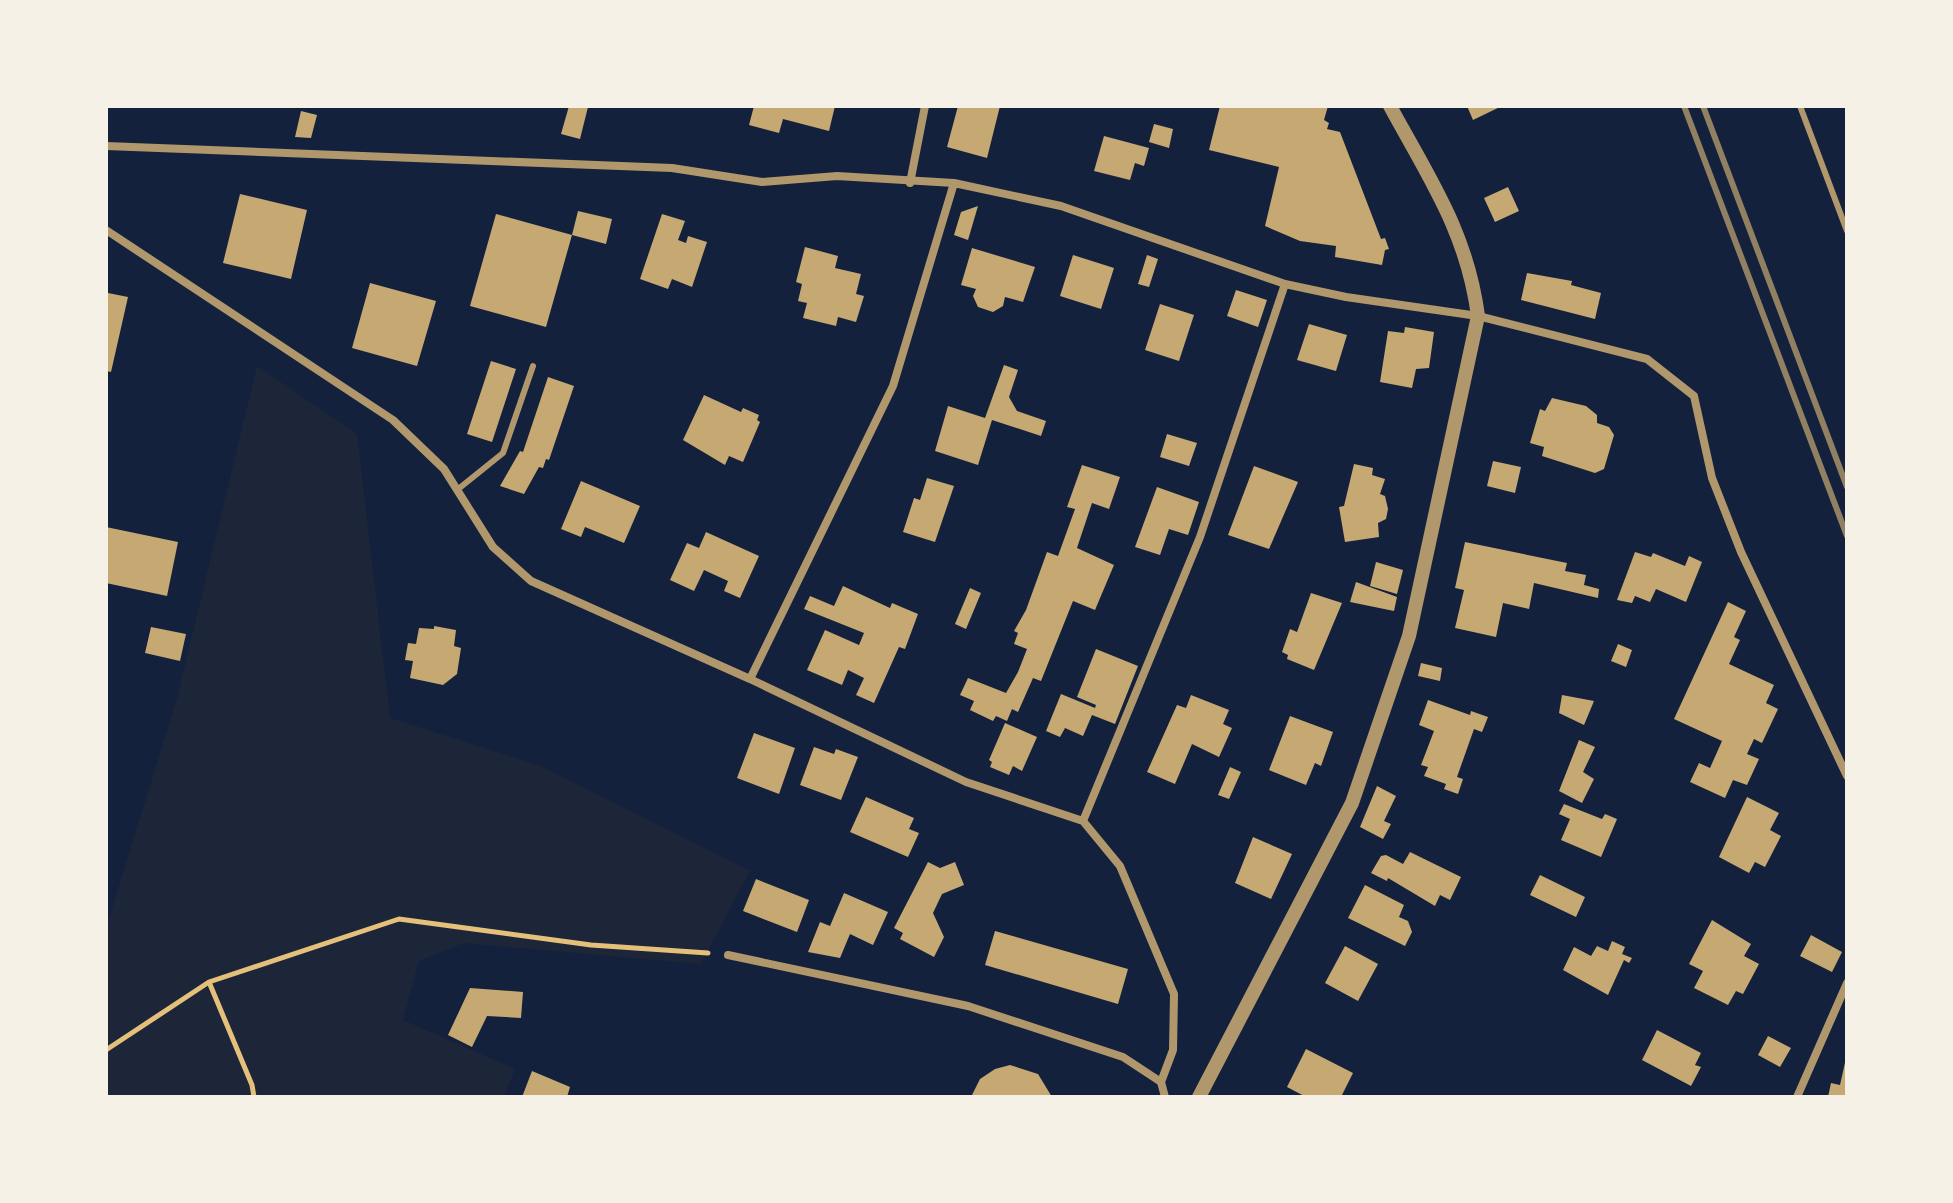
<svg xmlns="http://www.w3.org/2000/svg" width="1953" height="1203" font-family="'Golos Text',sans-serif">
	<rect width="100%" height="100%" fill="#14213d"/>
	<path fill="#1d2539" d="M257 366 357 434 390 718 541 766 750 871 701 964 463 943 419 961 403 1020 515 1069 504 1097H106V928L177 698Z"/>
	<path fill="#c6a872" d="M569 106 588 107 580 139 561 134Z
		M754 106 777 108 835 106 829 131 783 119 779 133 749 125Z
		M958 106H1000L987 158 947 147Z
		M1220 106H1328L1324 120 1329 123 1327 129 1340 132 1381 239 1385 238 1389 249 1385 250 1382 265 1335 257 1336 246 1300 241 1265 226 1279 167 1209 150Z
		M1467 106H1502L1473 120Z
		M301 111 317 115 311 138 295 137Z
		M1154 124 1173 129 1169 148 1149 142Z
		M1104 136 1149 148 1144 166 1135 163 1130 180 1094 171Z
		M1508 187 1519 211 1495 222 1484 198Z
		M240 194 307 210 291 279 223 263Z
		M978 206 968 240 954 235 961 212Z
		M578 211 612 219 606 244 572 235Z
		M496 214 572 235 546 327 470 306Z
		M662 214 685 221 678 240 686 243 688 236 707 242 692 287 672 279 668 289 640 279Z
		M805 247 838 256 835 268 861 274 856 294 864 296 856 322 838 317 836 326 803 318 807 303 798 301 802 284 796 282Z
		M972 248 1035 267 1023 302 1005 297 1003 306 993 312 978 307 973 296 976 289 961 285Z
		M1073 255 1114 268 1101 309 1060 296Z
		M1147 255 1158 259 1149 287 1138 284Z
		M1527 273 1572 281 1571 285 1601 293 1595 319 1521 300Z
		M370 283 436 301 417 366 352 348Z
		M1236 290 1267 300 1258 327 1227 316Z
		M108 293 128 297 111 372 106 371Z
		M1160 304 1194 315 1179 361 1145 350Z
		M1309 324 1347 335 1336 371 1297 360Z
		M1405 327 1434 332 1429 368 1416 369 1412 388 1380 382 1388 331 1404 333Z
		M491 361 516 369 492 442 467 434Z
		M1004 365 1018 370 1009 397 1017 411 1046 421 1041 436 992 420 978 465 935 451 948 406 985 418Z
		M548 377 574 386 549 460 546 459 543 468 539 467 524 494 500 486 520 451 523 452Z
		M704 395 741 412 743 408 759 415 757 420 760 422 743 462 729 456 725 465 683 440Z
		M1552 398 1586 406 1597 415V423L1609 427 1614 435 1604 469 1595 473 1542 456 1544 447 1530 443 1540 409 1545 411Z
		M1167 434 1197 443 1189 466 1160 457Z
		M1493 461 1521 467 1515 493 1487 486Z
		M1354 464 1373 468 1372 475 1385 479 1380 494 1385 496 1388 509 1386 519 1378 523 1379 537 1345 542 1339 507 1344 506Z
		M1082 465 1120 477 1109 509 1092 503 1077 548 1114 565 1095 610 1073 601 1041 681 1033 678 1018 712 1012 709 1007 721 996 716 993 721 970 710 974 701 960 695 968 678 1006 693 1018 672 1027 649 1014 644 1018 633 1014 631 1026 610 1047 552 1058 556 1075 509 1067 507Z
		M1254 466 1298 482 1269 549 1228 535Z
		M927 478 954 486 935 542 903 532 914 498 920 500Z
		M581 481 640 506 624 543 585 527 581 537 561 529Z
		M1157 487 1199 502 1188 535 1169 529 1160 555 1135 547Z
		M106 527 178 542 167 596 106 583Z
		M706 532 759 556 740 598 724 591 728 581 704 570 694 591 670 580 687 543 699 548Z
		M1465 542 1567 563 1565 571 1586 575 1584 585 1599 589 1598 598 1534 583 1529 609 1503 603 1496 637 1455 628 1464 590 1455 588Z
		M1635 552 1651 557 1653 553 1685 566 1689 556 1702 562 1686 602 1656 589 1650 602 1635 596 1632 603 1617 600Z
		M1376 562 1403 570 1397 594 1370 586Z
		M1356 582 1397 597 1394 611 1350 602Z
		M843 586 890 608 892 603 918 614 905 649 899 647 874 703 856 695 864 678 848 670 842 685 807 670 825 630 859 645 864 633 804 609 810 596 834 606Z
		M970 588 981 593 966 629 955 624Z
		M1311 593 1342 603 1314 670 1287 659 1288 655 1282 652 1290 629 1297 632Z
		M1728 602 1746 611 1734 637 1740 640 1729 664 1774 685 1766 703 1778 709 1762 743 1754 739 1747 754 1759 759 1747 785 1733 780 1725 798 1690 782 1699 763 1710 768 1722 741 1674 719Z
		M434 626 456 630 454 646 461 648 457 674 443 685 410 678 413 661 405 660 408 643 416 644 419 628 434 629Z
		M151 627 186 634 180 661 145 653Z
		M1618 644 1632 650 1626 667 1611 661Z
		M1096 649 1138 666 1115 724 1092 715 1083 736 1065 728 1060 737 1046 731 1061 694 1095 708 1096 705 1077 697Z
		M1421 663 1442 668 1440 681 1418 676Z
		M1191 695 1229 710 1223 724 1232 728 1219 757 1192 744 1175 784 1147 772 1177 705 1186 708Z
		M1562 695 1594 701 1584 725 1559 713Z
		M1428 700 1470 715 1471 711 1488 717 1482 732 1474 729 1457 777 1463 779 1458 794 1444 789 1446 784 1424 776 1428 767 1421 765 1434 731 1419 725Z
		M1290 716 1333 732 1321 766 1315 763 1306 785 1269 770Z
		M1005 723 1037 737 1022 771 1013 766 1009 775 990 767 992 762 989 760Z
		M754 733 795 748 779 794 737 778Z
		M1579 740 1595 747 1583 772 1594 779 1582 803 1559 791Z
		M814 747 834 754 836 749 858 757 841 800 800 785Z
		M1230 767 1241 772 1229 799 1218 795Z
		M1377 786 1396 796 1384 821 1391 824 1383 839 1360 827Z
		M866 797 914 818 909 829 919 833 908 857 850 832Z
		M1747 797 1779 813 1770 830 1781 836 1765 867 1755 862 1749 873 1719 857Z
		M1564 804 1602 819 1605 814 1617 819 1601 857 1561 840 1570 819 1559 814Z
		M1253 837 1292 854 1271 899 1235 883Z
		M1410 852 1461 877 1450 900 1440 895 1435 906 1388 878 1387 881 1371 873 1381 856 1386 855 1403 864Z
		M928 862 940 868 955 862 964 885 942 894 933 913 944 937 934 957 900 939 903 933 894 928Z
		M1540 875 1585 897 1576 917 1530 895Z
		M756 879 809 900 797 932 743 911Z
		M1365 885 1404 905 1399 917 1408 921 1412 932 1405 946 1348 918Z
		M844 893 888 912 873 945 850 934 840 958 808 952 820 922 830 926Z
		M1712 920 1751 944 1744 956 1759 964 1743 994 1736 991 1728 1005 1694 988 1703 971 1689 964Z
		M995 931 1128 969 1118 1004 985 965Z
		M1811 935 1842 952 1832 972 1800 956Z
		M1612 941 1625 947 1622 954 1632 958 1629 963 1624 960 1608 995 1563 970 1574 947 1591 956 1597 946 1608 951Z
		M1345 946 1378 964 1358 1001 1325 983Z
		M470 988 523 992 521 1018 487 1016 472 1047 448 1035Z
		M1657 1030 1701 1053 1695 1065 1701 1067 1691 1086 1642 1060Z
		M1768 1036 1791 1048 1780 1067 1758 1055Z
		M1306 1049 1353 1073 1341 1097H1306L1287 1087Z
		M1846 1058 1847 1097H1828L1831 1083 1840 1085Z
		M1010 1065 1038 1074 1052 1097H971L980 1079 995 1069Z
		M532 1071 570 1087 567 1097H522Z"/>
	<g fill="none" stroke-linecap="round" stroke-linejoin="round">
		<path stroke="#e5c07b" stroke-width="5" d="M209 982 252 1085 254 1097
			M106 1050 209 982 399 919 591 945 708 953"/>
		<path stroke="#b1986c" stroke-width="6" d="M1800 106 1847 231
			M457 490 503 453 533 366"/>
		<path stroke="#b1986c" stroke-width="8" d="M106 146 672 168 762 182 837 176 954 183 1061 206 1285 284 1346 297 1478 316 1647 359 1694 396 1712 478 1741 552 1847 776
			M910 183 925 106
			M106 230 393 420 444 469 493 547 531 581 750 679 966 782 1083 821 1120 866 1174 994 1173 1050 1161 1082
			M750 679 893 386 954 183
			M1083 821 1200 537 1285 284
			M728 955 968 1006 1123 1057 1161 1082 1165 1097
			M1797 1097 1847 983"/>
		<path stroke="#b1986c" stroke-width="14" d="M1199 1097 1352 803 1409 636 1478 316C1467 232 1429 178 1390 106"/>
		<path stroke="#918062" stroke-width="6" d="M1684 106 1847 536
			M1703 106 1847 487"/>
	</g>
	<rect width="1953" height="1203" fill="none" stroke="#f6f1e7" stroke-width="216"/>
</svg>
